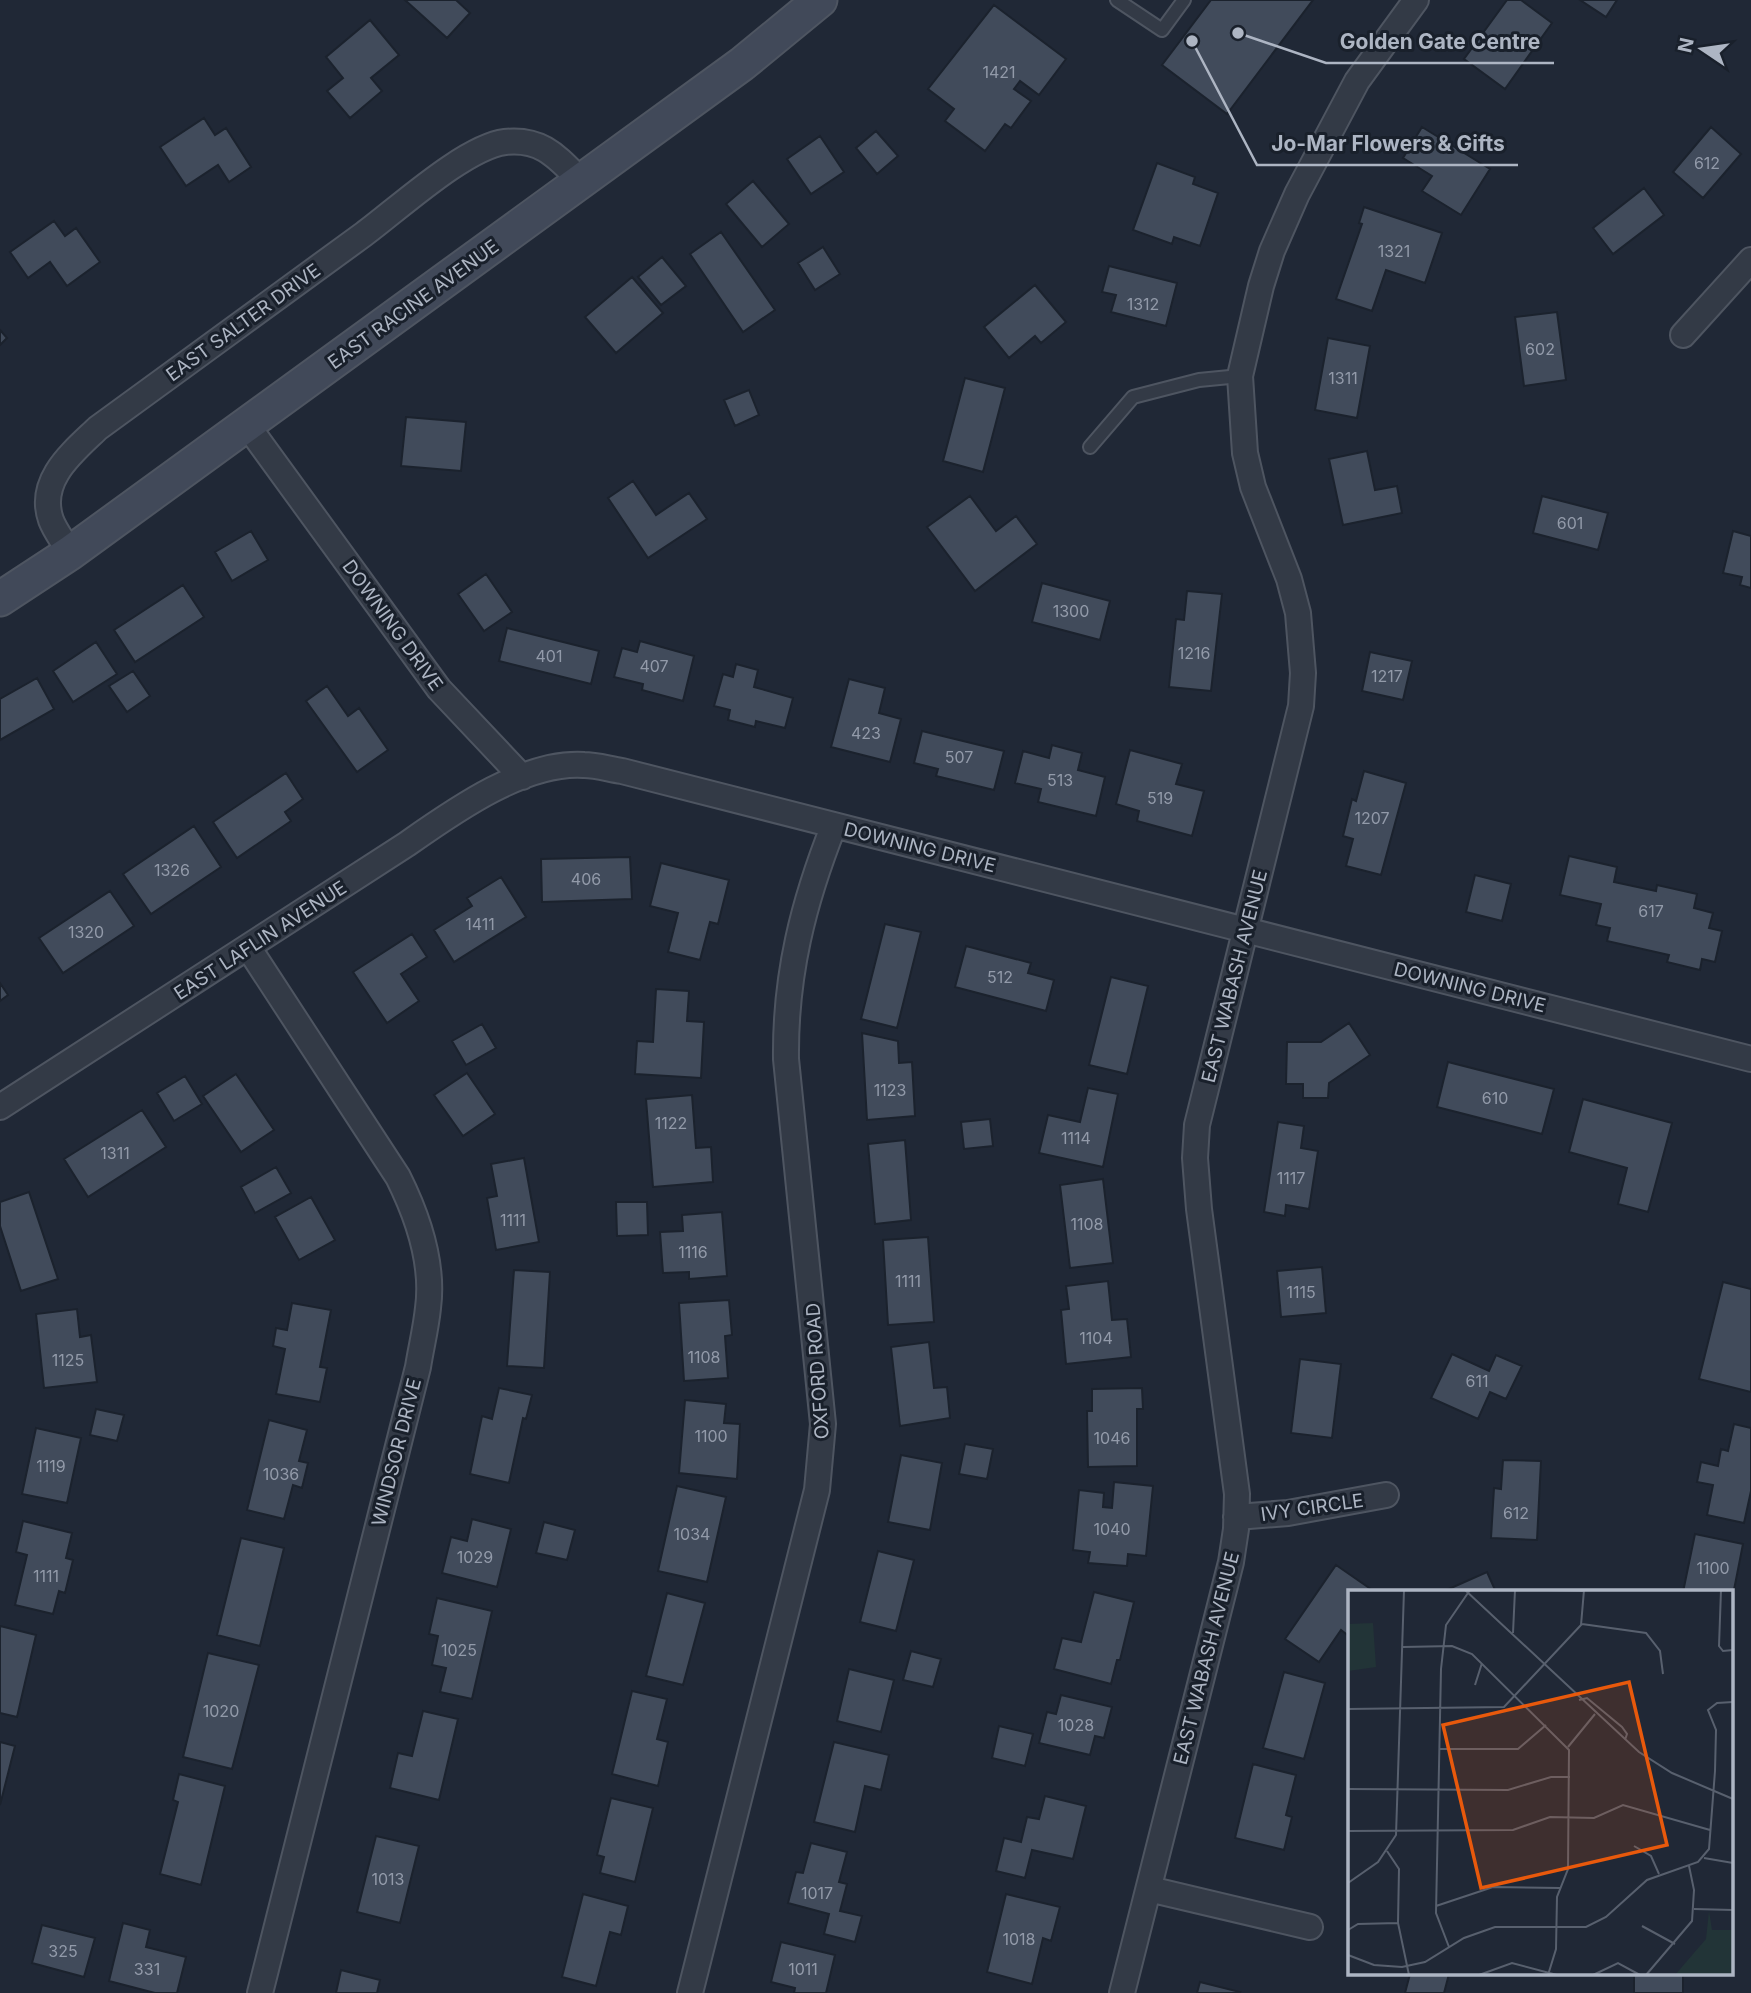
<svg xmlns="http://www.w3.org/2000/svg" width="1751" height="1993" font-family="Inter,sans-serif">
	<rect width="100%" height="100%" fill="#202836"/>
	<path fill="#414b5b" stroke="#1b222d" stroke-width="2" d="M405 0H456L470 13 447 38Z
		M1211 0H1313L1227 114 1162 65Z
		M1507 0H1521L1552 23 1505 89 1464 59Z
		M1580 0H1617L1606 17Z
		M994 5 1066 59 1039 95 1020 81 1014 89 1031 101 1011 128 1005 124 985 151 945 121 954 109 928 89Z
		M370 20 399 55 371 78 382 91 350 118 327 91 343 78 326 57Z
		M204 118 215 135 226 128 251 167 229 182 218 165 186 186 160 147Z
		M1422 127 1490 169 1461 215 1422 191 1432 176 1403 158Z
		M1711 127 1741 154 1703 198 1673 172Z
		M876 131 898 156 877 174 856 148Z
		M820 136 844 172 811 194 787 159Z
		M1157 163 1195 177 1193 184 1218 193 1200 246 1174 237 1172 244 1133 230Z
		M753 181 789 224 762 247 726 204Z
		M1644 188 1664 215 1613 254 1593 228Z
		M1364 207 1442 233 1425 283 1386 270 1372 311 1336 299 1362 224 1359 223Z
		M54 221 65 236 76 228 100 262 67 286 50 262 28 278 10 252Z
		M721 232 775 310 743 332 690 254Z
		M823 247 840 274 815 290 798 263Z
		M662 257 686 286 661 305 638 277Z
		M1109 266 1177 283 1166 326 1111 312 1116 295 1102 292Z
		M632 277 663 313 616 353 585 317Z
		M1035 285 1066 322 1041 343 1035 336 1009 358 984 327Z
		M1557 312 1566 380 1524 386 1515 317Z
		M0 330 7 338 0 345Z
		M1328 338 1370 346 1357 418 1315 410Z
		M965 378 1005 388 983 472 943 461Z
		M749 390 759 415 735 426 724 400Z
		M406 417 466 422 461 471 401 466Z
		M1367 451 1375 490 1397 486 1402 513 1343 525 1329 459Z
		M633 481 656 515 689 493 707 519 648 558 608 498Z
		M970 496 996 531 1016 516 1037 544 975 591 927 527Z
		M1542 496 1608 513 1598 550 1533 533Z
		M251 531 268 560 232 581 215 552Z
		M1733 531 1751 536V588L1740 585 1742 577 1723 573Z
		M486 574 512 612 484 631 458 594Z
		M1042 583 1110 601 1100 640 1032 622Z
		M183 585 204 617 135 662 114 630Z
		M1187 591 1222 594 1211 691 1169 687 1176 619 1184 620Z
		M507 628 599 651 591 684 499 661Z
		M640 641 694 656 683 701 642 690 643 684 614 677 622 648 637 652Z
		M96 642 117 674 73 702 53 671Z
		M1370 652 1412 661 1403 700 1362 691Z
		M736 664 758 670 754 687 793 698 785 728 756 721 755 727 728 720 730 710 714 706 723 674 733 677Z
		M133 671 150 696 127 712 109 686Z
		M37 678 54 709 0 740V699Z
		M849 679 885 688 879 713 901 719 890 762 831 747Z
		M327 686 348 716 359 708 388 750 357 772 306 701Z
		M922 731 1004 751 994 790 936 776 938 769 914 763Z
		M1052 745 1082 753 1078 770 1105 777 1096 816 1038 802 1041 789 1015 783 1023 751 1049 758Z
		M1130 750 1182 764 1176 784 1204 791 1192 836 1137 821 1139 811 1116 804Z
		M1364 771 1406 783 1381 875 1346 866 1353 839 1343 836 1352 799 1356 801Z
		M286 773 303 799 285 812 291 821 237 858 213 822Z
		M194 826 221 867 151 914 123 874Z
		M1569 856 1617 867 1614 882 1656 891 1657 885 1697 894 1694 908 1713 913 1709 928 1722 931 1715 962 1702 959 1700 970 1667 962 1669 955 1607 941 1610 928 1596 925 1601 904 1560 895Z
		M630 857 632 899 542 902 541 859Z
		M661 863 729 880 718 924 710 922 700 960 668 952 678 913 650 906Z
		M1475 875 1511 884 1502 921 1466 912Z
		M501 877 526 917 454 962 434 930 472 906 467 898Z
		M110 891 134 926 63 973 39 938Z
		M885 924 921 932 897 1028 861 1019Z
		M412 934 427 957 401 974 419 1001 387 1023 353 972Z
		M966 946 1031 963 1028 973 1054 980 1046 1011 955 987Z
		M1111 977 1148 986 1127 1074 1089 1065Z
		M0 983 8 995 0 1001Z
		M656 989 689 991 687 1021 704 1022 701 1078 635 1074 637 1041 653 1042Z
		M1349 1023 1370 1055 1329 1083 1328 1098H1303V1084H1286L1287 1042H1321Z
		M482 1024 496 1048 466 1065 452 1041Z
		M862 1033 898 1041 899 1063 912 1062 915 1116 867 1120Z
		M1448 1062 1554 1089 1542 1134 1437 1107Z
		M467 1073 495 1114 463 1136 434 1095Z
		M236 1074 274 1130 241 1152 203 1096Z
		M185 1076 202 1104 174 1121 157 1093Z
		M1088 1088 1118 1094 1103 1167 1039 1153 1048 1115 1080 1122Z
		M692 1095 696 1148 711 1147 713 1182 653 1187 646 1099Z
		M1583 1099 1672 1123 1648 1212 1618 1204 1627 1168 1569 1152Z
		M142 1110 166 1147 88 1197 64 1159Z
		M990 1119 993 1146 964 1149 961 1122Z
		M1278 1122 1304 1126 1301 1148 1318 1151 1309 1209 1286 1205 1285 1216 1264 1212Z
		M905 1140 911 1220 875 1224 868 1144Z
		M524 1158 539 1242 496 1250 487 1198 497 1196 491 1164Z
		M276 1167 291 1193 255 1213 241 1187Z
		M1103 1179 1113 1263 1070 1268 1060 1185Z
		M29 1192 58 1279 21 1291 0 1226V1202Z
		M311 1197 335 1240 299 1260 275 1217Z
		M616 1202H647L648 1235 617 1236Z
		M722 1212 727 1276 689 1279V1272L663 1273 660 1232 683 1231 682 1215Z
		M928 1237 934 1322 888 1325 883 1240Z
		M1322 1267 1326 1313 1281 1317 1277 1271Z
		M514 1270 550 1272 544 1368 507 1366Z
		M1108 1281 1112 1320 1127 1319 1131 1357 1066 1364 1061 1310 1069 1309 1066 1286Z
		M1723 1282 1751 1289V1392L1699 1379Z
		M729 1300 732 1335 725 1336 728 1378 684 1381 679 1303Z
		M292 1303 331 1310 320 1367 327 1368 320 1402 276 1394 285 1349 273 1346 276 1328 287 1330Z
		M77 1309 80 1337 91 1335 97 1382 44 1388 36 1314Z
		M929 1342 934 1388 947 1387 950 1418 900 1426 891 1347Z
		M1452 1354 1489 1371 1496 1355 1522 1366 1506 1399 1490 1392 1478 1419 1431 1398Z
		M1300 1359 1341 1364 1332 1438 1291 1433Z
		M499 1388 532 1395 526 1419 523 1418 509 1483 470 1474 482 1416 492 1419Z
		M1142 1388 1143 1409H1137V1466L1088 1467 1087 1411H1092V1389Z
		M685 1400 726 1404 724 1423 740 1424 737 1479 679 1473Z
		M96 1409 124 1415 117 1441 90 1435Z
		M269 1420 307 1430 299 1461 308 1463 302 1488 293 1485 284 1519 247 1510Z
		M1734 1424 1751 1428V1491L1744 1523 1707 1515 1713 1485 1697 1482 1701 1462 1718 1466 1721 1449 1728 1451Z
		M36 1428 81 1438 67 1503 22 1494Z
		M965 1444 993 1449 987 1479 959 1474Z
		M901 1455 942 1463 930 1530 888 1522Z
		M1503 1460 1541 1461 1537 1540 1491 1538 1494 1488 1501 1489Z
		M1114 1482 1153 1486 1146 1556 1128 1554 1127 1566 1088 1563 1090 1552 1073 1550 1079 1490 1104 1493 1103 1507 1112 1508Z
		M677 1486 726 1497 707 1582 658 1571Z
		M472 1519 511 1529 497 1587 442 1573 451 1537 467 1541Z
		M23 1521 72 1533 66 1558 73 1560 65 1593 59 1591 53 1614 15 1605 27 1555 16 1552Z
		M544 1522 575 1530 567 1560 536 1553Z
		M1695 1534 1743 1544 1732 1600V1592H1683Z
		M241 1538 284 1548 260 1646 217 1635Z
		M878 1551 914 1560 896 1631 860 1622Z
		M1336 1565 1375 1592H1350V1637L1341 1630 1319 1662 1285 1639Z
		M1487 1572 1496 1592H1442Z
		M1094 1592 1134 1602 1120 1660H1117L1111 1684 1054 1669 1062 1638 1081 1642Z
		M667 1593 705 1603 683 1685 646 1676Z
		M437 1598 492 1611 472 1699 440 1692 446 1668 432 1665 438 1636 429 1634Z
		M0 1626 36 1635 17 1717 0 1713Z
		M911 1651 941 1659 933 1687 903 1680Z
		M208 1653 259 1665 232 1769 183 1757Z
		M849 1669 894 1680 881 1732 837 1721Z
		M1284 1672 1325 1683 1304 1759 1263 1748Z
		M632 1691 667 1699 657 1739 668 1742 658 1786 612 1774Z
		M1061 1695 1112 1707 1104 1738 1095 1736 1090 1755 1039 1743 1047 1712 1056 1714Z
		M423 1711 458 1719 439 1800 390 1788 398 1753 412 1756Z
		M999 1726 1033 1734 1025 1766 992 1758Z
		M0 1742 15 1746 0 1805Z
		M834 1742 889 1755 881 1790 865 1786 855 1832 814 1822Z
		M1253 1764 1296 1775 1286 1815 1292 1817 1284 1850 1235 1838Z
		M179 1774 225 1786 201 1885 160 1874 178 1802 173 1800Z
		M1045 1796 1086 1806 1073 1859 1032 1850 1025 1878 996 1871 1004 1838 1021 1842 1027 1817 1039 1819Z
		M611 1798 653 1808 635 1882 600 1873 604 1857 597 1855Z
		M376 1836 419 1846 400 1923 357 1912Z
		M811 1843 847 1852 839 1882 847 1884 840 1911 862 1916 855 1942 824 1934 829 1914 788 1903 796 1872 803 1873Z
		M583 1894 628 1906 621 1935 610 1932 596 1986 562 1977Z
		M1006 1894 1060 1907 1051 1941 1043 1938 1032 1984 987 1972Z
		M123 1923 150 1930 146 1947 186 1957 177 1993H155L109 1981Z
		M42 1925 95 1938 84 1977 32 1963Z
		M781 1942 835 1955 826 1993H794L795 1988 771 1982Z
		M341 1970 380 1980 377 1993H336Z
		M1410 1974H1449L1444 1993H1405Z
		M1634 1974H1683V1993H1634Z
		M1200 1982 1240 1992 1239 1993H1197Z"/>
	<g fill="none" stroke-linecap="round" stroke-linejoin="round">
		<g stroke="#4e5561" stroke-width="16">
			<path id="lane" d="M1117 0 1162 30 1184 0
				M1090 447 1133 397 1199 380 1240 376"/>
		</g>
		<g stroke="#4e5561" stroke-width="28">
			<path id="street" d="M1683 335 1751 260
				M247 425 439 689 522 777
				M70 553C64 542 55 531 51 520 37 480 73 452 98 428 187 363 275 299 364 234 398 209 465 147 505 142 542 138 557 157 581 181
				M248 947 398 1177C418 1217 434 1263 428 1308 426 1328 421 1348 418 1367L260 1993
				M0 1107 407 844C454 811 524 761 584 765 596 765 609 769 622 771L1751 1059
				M1236 1517 1288 1513 1386 1495
				M1149 1889 1310 1927
				M690 1993 817 1490 823 1424 786 1059C785 975 803 903 834 825
				M1122 1993 1231 1562 1236 1529 1237 1494 1199 1209 1195 1158 1197 1125 1301 706 1303 673 1298 613 1289 579 1253 487 1245 453 1240 376 1261 286 1272 251 1297 194 1357 81 1416 0"/>
		</g>
		<g stroke="#4e5561" stroke-width="37">
			<path id="secondary" d="M0 599 70 553 742 64 820 0"/>
		</g>
		<use href="#lane" stroke="#333a46" stroke-width="12"/>
		<use href="#street" stroke="#333a46" stroke-width="24"/>
		<use href="#secondary" stroke="#414959" stroke-width="33"/>
	</g>
	<g text-anchor="middle" stroke-width="6" stroke-linejoin="round" paint-order="stroke">
		<g font-size="16" fill="#929aa9">
			<text x="999" y="78">1421</text>
			<text x="1707" y="169">612</text>
			<text x="1394" y="257">1321</text>
			<text x="1143" y="310">1312</text>
			<text x="1540" y="355">602</text>
			<text x="1343" y="384">1311</text>
			<text x="1570" y="529">601</text>
			<text x="1071" y="617">1300</text>
			<text x="1194" y="659">1216</text>
			<text x="549" y="662">401</text>
			<text x="654" y="672">407</text>
			<text x="1387" y="682">1217</text>
			<text x="866" y="739">423</text>
			<text x="959" y="763">507</text>
			<text x="1060" y="786">513</text>
			<text x="1160" y="804">519</text>
			<text x="1372" y="824">1207</text>
			<text x="172" y="876">1326</text>
			<text x="586" y="885">406</text>
			<text x="1651" y="917">617</text>
			<text x="480" y="930">1411</text>
			<text x="86" y="938">1320</text>
			<text x="1000" y="983">512</text>
			<text x="890" y="1096">1123</text>
			<text x="1495" y="1104">610</text>
			<text x="671" y="1129">1122</text>
			<text x="1076" y="1144">1114</text>
			<text x="115" y="1159">1311</text>
			<text x="1291" y="1184">1117</text>
			<text x="513" y="1226">1111</text>
			<text x="1087" y="1230">1108</text>
			<text x="693" y="1258">1116</text>
			<text x="908" y="1287">1111</text>
			<text x="1301" y="1298">1115</text>
			<text x="1096" y="1344">1104</text>
			<text x="704" y="1363">1108</text>
			<text x="68" y="1366">1125</text>
			<text x="1477" y="1387">611</text>
			<text x="711" y="1442">1100</text>
			<text x="1112" y="1444">1046</text>
			<text x="51" y="1472">1119</text>
			<text x="281" y="1480">1036</text>
			<text x="1516" y="1519">612</text>
			<text x="1112" y="1535">1040</text>
			<text x="692" y="1540">1034</text>
			<text x="475" y="1563">1029</text>
			<text x="1713" y="1574">1100</text>
			<text x="46" y="1582">1111</text>
			<text x="459" y="1656">1025</text>
			<text x="221" y="1717">1020</text>
			<text x="1076" y="1731">1028</text>
			<text x="388" y="1885">1013</text>
			<text x="817" y="1899">1017</text>
			<text x="1019" y="1945">1018</text>
			<text x="63" y="1957">325</text>
			<text x="147" y="1975">331</text>
			<text x="803" y="1975">1011</text>
		</g>
		<g font-size="19" fill="#adb5c3" stroke="#19202b">
			<text transform="translate(413 304) rotate(-36)" y="7">EAST RACINE AVENUE</text>
			<text transform="translate(243 322) rotate(-36)" y="7">EAST SALTER DRIVE</text>
			<text transform="translate(393 625) rotate(54)" y="7">DOWNING DRIVE</text>
			<text transform="translate(920 847) rotate(14)" y="7">DOWNING DRIVE</text>
			<text transform="translate(260 940) rotate(-33)" y="7">EAST LAFLIN AVENUE</text>
			<text transform="translate(1234 976) rotate(-76)" y="7">EAST WABASH AVENUE</text>
			<text transform="translate(1470 987) rotate(14)" y="7">DOWNING DRIVE</text>
			<text transform="translate(817 1371) rotate(-94)" y="7">OXFORD ROAD</text>
			<text transform="translate(396 1452) rotate(-76)" y="7">WINDSOR DRIVE</text>
			<text transform="translate(1312 1507) rotate(-8)" y="7">IVY CIRCLE</text>
			<text transform="translate(1206 1658) rotate(-76)" y="7">EAST WABASH AVENUE</text>
		</g>
	</g>
	<g transform="translate(1348 1590)">
		<rect width="385" height="385" fill="#202836"/>
		<path d="M25 33 28 77 0 81V34ZM361 321 364 340H385V385H327L358 349Z" fill="#223437"/>
		<path fill="none" stroke="#58606e" stroke-width="2" d="M117 0 291 162 324 183 385 209M199 0 236 1M373 0 371 56 375 61 385 60M234 34 298 43 312 61 315 84M165 43 167 0M55 57 104 56 124 64 221 160 220 279 209 307 208 359 200 385M127 95 134 73M231 110 239 108 274 137 279 144 277 150M0 119 156 117 233 35 236 0M220 157 247 124M91 159H170L198 135M0 199 160 200 203 187H222M0 241 165 240 202 227 246 228 275 215 362 240M286 256 303 266 311 284M39 261 51 279 50 333 61 385M356 268 385 273M0 293 30 272 48 245 56 0M88 316 145 297 212 298M346 319 385 320M294 336 327 354M0 340 10 334 50 333M101 357 88 323 93 79 98 35 122 0M0 365 26 375 54 377 77 372 116 348 147 337H238L258 327 299 290 350 272 361 259 367 181 368 140 360 120 369 113 385 112M131 385 164 373 209 385M245 385 270 373 292 385M298 385 344 331 346 300 341 276"/>
		<path fill="#e8590c" fill-opacity="0.15" stroke="#e8590c" stroke-width="3.5" d="M281 92 319 255 133 298 95 135Z"/>
		<rect width="385" height="385" fill="none" stroke="#adb5c3" stroke-width="3.5"/>
	</g>
	<path fill="none" stroke="#adb5c3" stroke-width="2.5" d="M1238 33L1326 63H1554M1192 41L1257 165H1518"/>
	<g fill="#adb5c3" stroke="#19202b" stroke-width="2.5">
		<circle cx="1238" cy="33" r="7"/>
		<circle cx="1192" cy="41" r="7"/>
	</g>
	<g font-size="21" text-anchor="middle" font-weight="bold" fill="#adb5c3" stroke="#19202b" stroke-width="6" stroke-linejoin="round" paint-order="stroke">
		<text x="1440" y="49">Golden Gate Centre</text>
		<text x="1388" y="151">Jo-Mar Flowers &amp; Gifts</text>
	</g>
	<g transform="translate(1702 49) rotate(283)" stroke="#19202b" stroke-width="5" paint-order="stroke">
	<path d="M0-5L12 26L0 18L-12 26Z" fill="#adb5c3"/>
	<text y="-10" font-size="19" font-weight="bold" text-anchor="middle" fill="#adb5c3">N</text>
	</g>
</svg>
